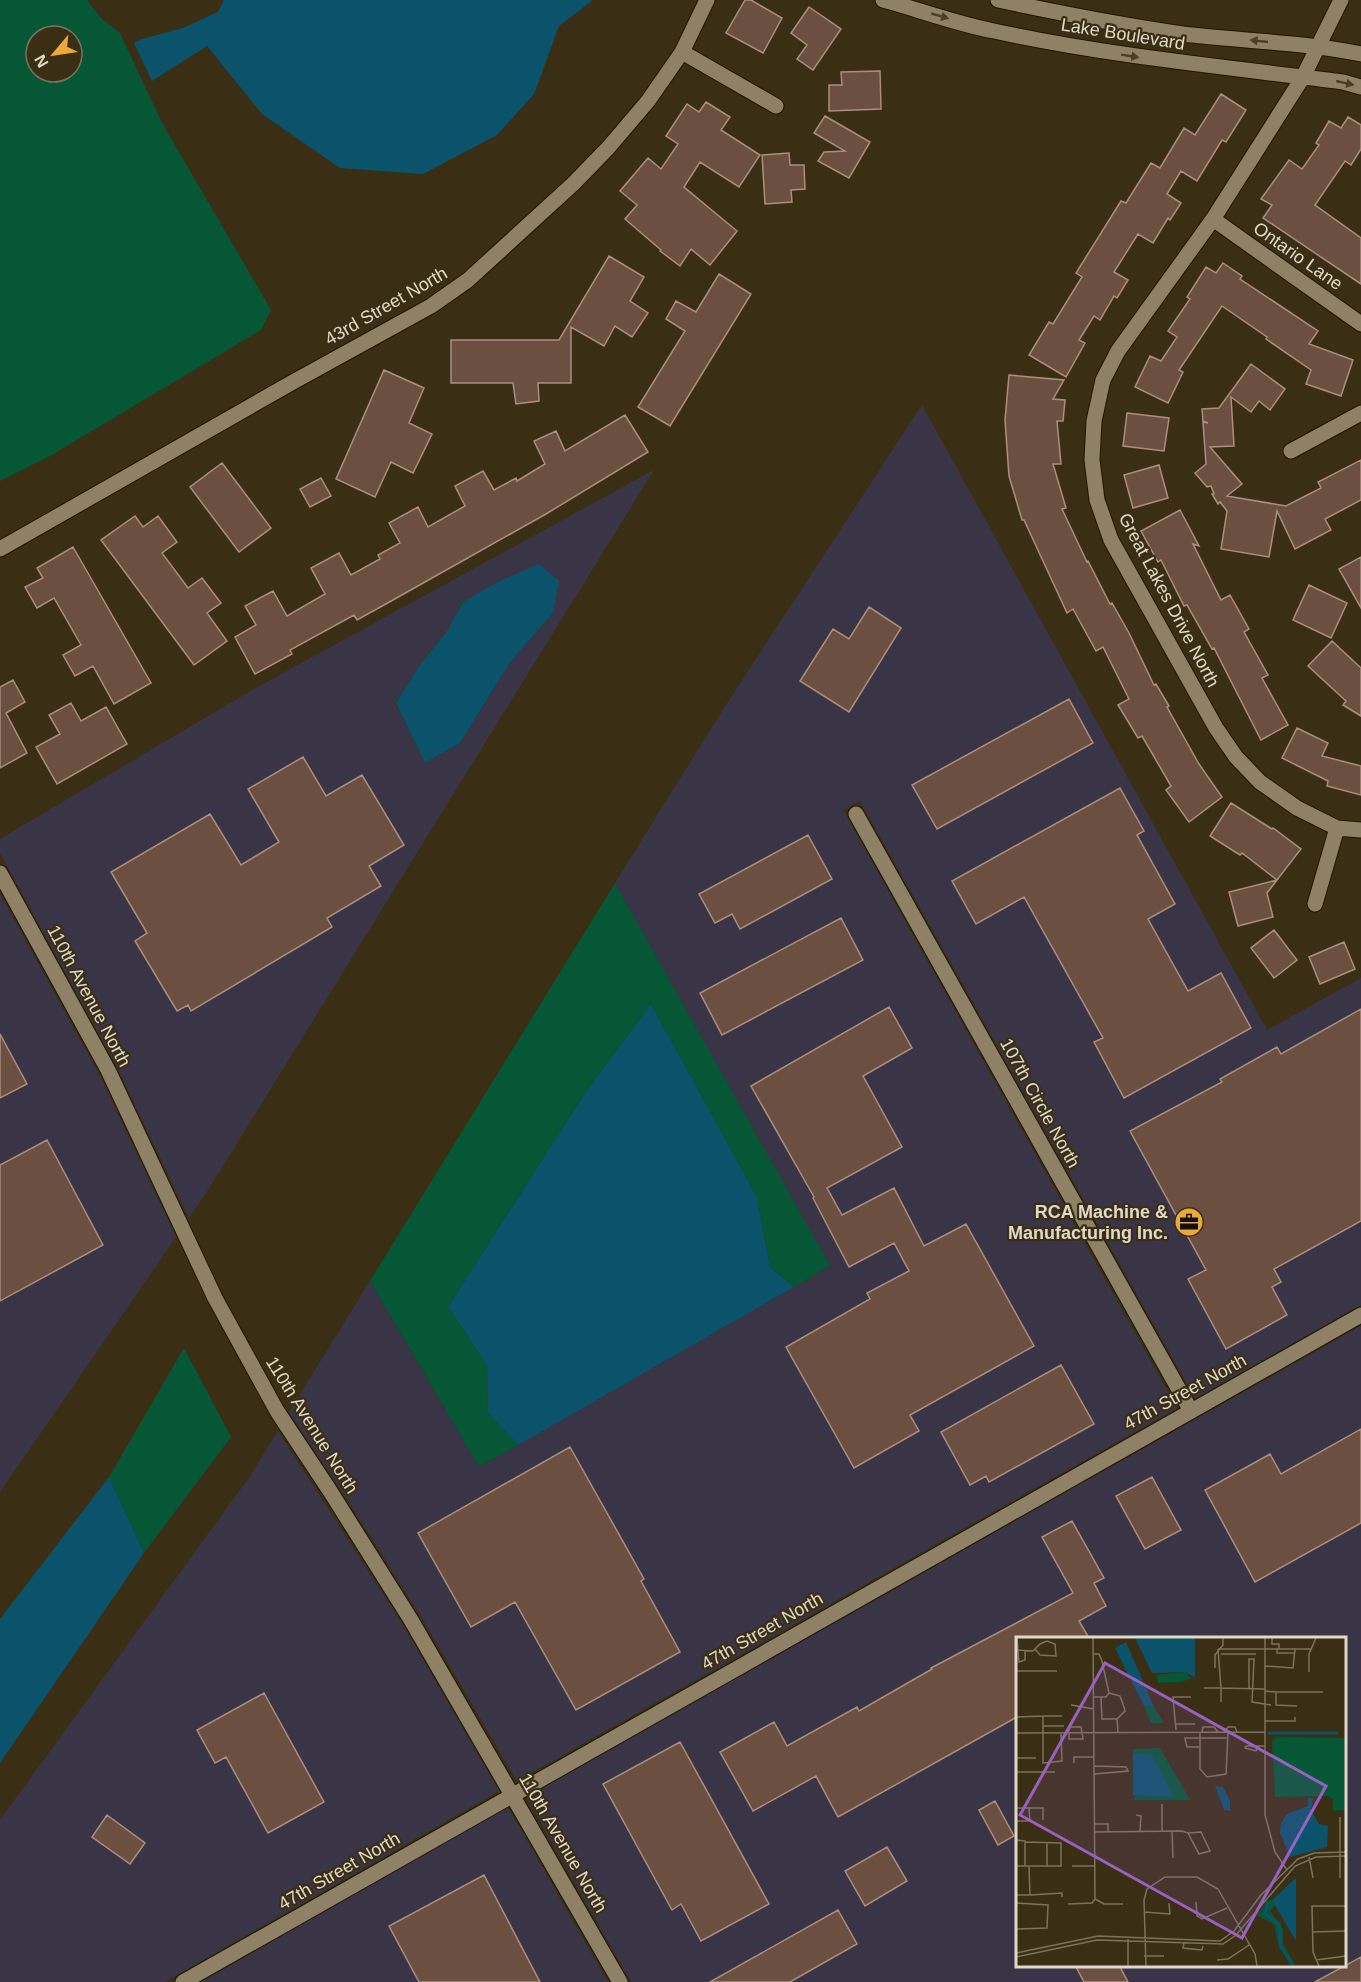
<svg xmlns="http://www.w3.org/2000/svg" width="1361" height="1982" font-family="Helvetica,sans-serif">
	<rect width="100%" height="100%" fill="#3a2f15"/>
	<path fill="#3a3546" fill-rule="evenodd" d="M922 405 1267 1030 1361 978V1305L1195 1398 860 801 843 810 1177 1408 517 1781 420 1615 338 1485 289 1412 370 1281 479 1467 829 1267 615 883 724 708Z
		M654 470 208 1190 189 1218 116 1065 0 853V839L254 689ZM463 602 553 613 511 661 460 743 425 763 396 703 420 665 447 631Z
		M0 894 99 1074 176 1237 0 1492Z
		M1361 1326V1982H631L526 1797ZM1018 1638H1344V1966H1018Z
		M278 1431 403 1625 499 1791 165 1982H0V1820L248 1479Z
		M508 1807 608 1982H201Z"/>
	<path fill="#065735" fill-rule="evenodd" d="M0 0H87L101 18 120 33 162 123 271 310 261 330 50 456 0 481ZM36 36H72V72H36Z
		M615 883 830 1266 794 1287 770 1267 757 1197 651 1004 583 1096 448 1307 487 1365 488 1413 518 1445 479 1467 370 1281Z
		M184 1348 231 1437 144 1553 109 1477Z"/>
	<path fill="#0a536b" d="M224 0H593L559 26 534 94 497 135 423 174 340 168 262 114 207 46 152 81 134 43 142 39 183 28 218 12Z
		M539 564 559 581 553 613 511 661 460 743 425 763 396 703 420 665 447 631 463 602 498 582Z
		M651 1004 757 1197 770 1267 794 1287 518 1445 488 1413 487 1365 448 1307 583 1096Z
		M109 1477 144 1553 0 1763V1619Z"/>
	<path fill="#6b5041" stroke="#ab8e7d" stroke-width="1.5" d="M745 0H751L782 18 763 53 726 33Z
		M809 7 841 29 813 70 797 59 807 45 791 33Z
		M880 71 881 109 829 111V85H842L841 72Z
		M1221 94 1246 110 1226 142 1222 140 1197 181 1181 171 1167 194 1181 203 1170 220 1168 218 1153 243 1138 234 1114 272 1128 280 1117 298 1114 296 1100 320 1094 316 1079 340 1085 343 1066 377 1029 355 1049 322 1053 324 1082 277 1076 273 1121 201 1126 203 1151 163 1160 168 1184 128 1195 135Z
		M706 102 730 117 721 130 760 155 739 187 700 162 684 187 737 231 710 265 691 249 680 266 660 251 661 250 625 219 637 205 620 191 648 158 661 169 678 144 666 136 687 104 699 112Z
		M825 116 870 142 849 178 818 161 824 152 845 151 814 133Z
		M1348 117 1361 125V149L1351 165 1345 161 1315 205 1361 238V284L1263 218 1272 205 1261 199 1289 160 1302 169 1319 145 1316 143 1329 121 1341 128Z
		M789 153 790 165H804L805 189 791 190 792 202 765 204 762 155Z
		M609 256 644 277 630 301 648 313 632 337 615 326 604 346 571 327V383H538L539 401 516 404 513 383H451V340H559Z
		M1223 263 1242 276 1240 279 1318 331 1309 344 1353 360 1341 396 1306 384 1311 370 1266 339 1267 337 1222 306 1179 370 1183 372 1168 403 1135 387 1150 356 1161 361 1177 337 1168 331 1190 299 1187 297 1206 267 1216 273Z
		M719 274 751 294 670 426 638 407 685 331 666 319 676 301 696 312Z
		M1251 364 1285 389 1270 410 1259 401 1251 412 1231 397 1234 446 1210 447 1242 484 1227 496 1286 506 1321 488 1318 482 1361 460V500L1325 519 1331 530 1295 549 1277 511 1269 557 1221 549 1227 511 1220 502 1218 504 1212 494H1214L1211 486 1207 487 1195 473 1206 464 1203 422 1208 423 1203 421 1202 409 1219 408Z
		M384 370 424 388 409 423 432 434 413 473 391 462 375 497 336 479Z
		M1009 375 1064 380 1053 399 1065 400 1063 421H1057L1061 464H1053L1066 508 1062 509 1087 562 1088 561 1110 604 1112 603 1129 633 1154 685 1156 684 1169 706 1167 707 1199 764 1222 797 1189 822 1166 790 1171 786 1142 736 1138 738 1118 705 1129 699 1103 647 1096 651 1073 609 1067 613 1024 520H1022L1009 476 1005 420Z
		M1127 413 1169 418 1164 451 1123 446Z
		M625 415 648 452 546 514 393 600 357 620 354 615 290 650 292 654 255 674 235 637 256 625 245 606 273 591 287 616 325 594 311 568 339 553 351 575 380 559 378 555 400 543 389 523 418 507 428 527 465 506 455 486 483 471 494 490 516 478 517 481 545 464 534 441 556 431 565 451Z
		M222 463 271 528 239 552 190 487Z
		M1159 465 1168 498 1133 508 1124 475Z
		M321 478 331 496 310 507 300 489Z
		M1180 510 1199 546 1193 544 1221 600 1230 595 1249 629 1244 632 1268 675 1262 678 1288 725 1261 740 1214 648 1212 649 1187 605 1184 606 1161 560 1158 562 1141 531Z
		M135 516 143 527 158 516 177 542 162 553 188 588 202 578 221 603 207 613 227 641 194 665 101 540Z
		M73 547 151 683 114 704 93 666 75 676 63 655 81 645 54 598 37 608 25 587 43 578 37 568Z
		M1361 557V608L1339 569Z
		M1309 585 1347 603 1331 638 1293 620Z
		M869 607 901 628 849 712 800 681 833 629 849 639Z
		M1332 641 1361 668V716L1343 705 1346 701 1308 666Z
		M13 680 25 702 6 713 27 753 0 768V687Z
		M1069 699 1093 743 937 829 912 785Z
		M71 703 81 721 106 707 127 744 57 784 36 747 60 734 49 715Z
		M1297 728 1328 743 1322 756 1361 766V795L1327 786 1328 781 1282 758Z
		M303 757 326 796 362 775 404 845 369 866 381 886 327 918 332 927 191 1011 188 1005 177 1011 135 941 147 933 111 872 210 814 241 865 279 842 248 789Z
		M1120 788 1144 831 1137 835 1175 904 1148 919 1188 991 1221 973 1251 1028 1124 1098 1094 1042 1103 1038 1024 897 976 924 952 881Z
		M1231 803 1272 829 1273 828 1301 849 1277 880 1242 853 1240 855 1210 836Z
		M808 835 832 879 740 929 732 914 715 923 699 894Z
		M1277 880 1267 893 1273 917 1238 926 1229 892Z
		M841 918 863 960 722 1035 700 993Z
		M1274 930 1297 960 1274 978 1251 948Z
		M1344 942 1355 969 1320 984 1309 957Z
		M889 1007 912 1048 863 1076 902 1147 827 1188 842 1215 894 1188 924 1246 966 1224 1034 1346 910 1415 919 1431 854 1468 786 1347 870 1299 867 1293 909 1271 894 1243 849 1267 813 1198 814 1197 751 1086Z
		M1361 1009V1221L1274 1269 1281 1282 1272 1287 1287 1315 1226 1349 1188 1279 1206 1270 1130 1131 1222 1082 1220 1079 1277 1047 1281 1054Z
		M0 1034 27 1084 0 1098Z
		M47 1140 103 1245 0 1301V1165Z
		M1061 1365 1094 1424 989 1482 986 1476 970 1485 941 1432Z
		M1361 1429V1523L1255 1582 1205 1490 1270 1454 1281 1474Z
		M570 1447 644 1579 641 1581 680 1652 576 1710 515 1602 471 1627 418 1533Z
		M1152 1477 1181 1530 1145 1549 1116 1496Z
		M1072 1521 1104 1578 1094 1583 1106 1606 1079 1621 1089 1638H1017V1717L838 1817 816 1776 753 1811 720 1752 774 1722 787 1746 857 1707 859 1711 932 1669 931 1668 1073 1593 1042 1537Z
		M264 1693 324 1802 268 1833 226 1757 215 1763 197 1730Z
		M680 1742 769 1904 701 1941 681 1904 672 1910 603 1784Z
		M995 1801 1014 1836 998 1845 979 1810Z
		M107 1815 145 1843 130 1864 92 1837Z
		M887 1847 907 1881 865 1906 845 1871Z
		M484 1875 540 1982H419L389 1926Z
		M838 1910 857 1944 790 1982H710Z
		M1361 1957V1982H1315Z
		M1075 1965H1119L1128 1982H1084Z"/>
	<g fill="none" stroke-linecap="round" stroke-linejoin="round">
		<g stroke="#211600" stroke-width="17">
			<path id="minor" d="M883 0C920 10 957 24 994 31 1109 56 1226 67 1343 82L1361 87
				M998 0C1059 13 1121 25 1183 34 1242 41 1303 42 1361 54
				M1341 0 1303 77 1213 219 1118 351 1103 380 1094 421 1092 460 1097 500 1111 540 1216 728 1236 757 1260 782 1297 808 1337 828 1361 830
				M682 52 776 106
				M1213 219 1361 324
				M1291 451 1361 413
				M0 549 293 382 431 306 468 280 573 184 608 148 648 101 682 52 707 0
				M856 814 1191 1411
				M0 873 108 1070 215 1298 277 1411 330 1491 411 1620 620 1982
				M1315 904 1337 828
				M183 1982 1361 1315"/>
		</g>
		<use href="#minor" stroke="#8e8165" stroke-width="15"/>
	</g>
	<defs><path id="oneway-solid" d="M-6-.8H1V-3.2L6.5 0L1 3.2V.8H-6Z" transform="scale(1.5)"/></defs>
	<g fill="#4b3f25">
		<use href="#oneway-solid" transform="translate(940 16) rotate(16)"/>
		<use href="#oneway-solid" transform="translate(1259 41) rotate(-174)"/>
		<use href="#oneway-solid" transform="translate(1130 56) rotate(9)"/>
		<use href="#oneway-solid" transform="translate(1345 83) rotate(13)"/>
	</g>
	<defs>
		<g id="office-disc" transform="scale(1.5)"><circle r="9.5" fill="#eba939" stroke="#3a2f15"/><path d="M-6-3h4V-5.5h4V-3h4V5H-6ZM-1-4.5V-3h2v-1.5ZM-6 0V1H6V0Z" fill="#111"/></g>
	</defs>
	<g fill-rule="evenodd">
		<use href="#office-disc" x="1189" y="1222"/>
	</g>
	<g text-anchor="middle" stroke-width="4.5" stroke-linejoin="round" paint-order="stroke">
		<g font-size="18" fill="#e0d9ca" stroke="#3a2f15">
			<text transform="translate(1123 34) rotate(9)" y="6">Lake Boulevard</text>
			<text transform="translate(1298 256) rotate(35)" y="6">Ontario Lane</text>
			<text transform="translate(386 306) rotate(-30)" y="6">43rd Street North</text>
			<text transform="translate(1169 600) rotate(62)" y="6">Great Lakes Drive North</text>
			<text transform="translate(89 996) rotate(62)" y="6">110th Avenue North</text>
			<text transform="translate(1040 1103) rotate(61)" y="6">107th Circle North</text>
			<text transform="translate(1185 1392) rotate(-29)" y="6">47th Street North</text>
			<text transform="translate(312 1425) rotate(58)" y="6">110th Avenue North</text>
			<text transform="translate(762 1631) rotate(-30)" y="6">47th Street North</text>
			<text transform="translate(563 1843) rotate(60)" y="6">110th Avenue North</text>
			<text transform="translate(339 1871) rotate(-30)" y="6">47th Street North</text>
		</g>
		<g font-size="18" font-weight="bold" fill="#e0d9ca" stroke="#3a2f15" text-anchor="end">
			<text x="1168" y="1218">RCA Machine &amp;<tspan x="1168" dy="21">Manufacturing Inc.</tspan></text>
		</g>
	</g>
	<g transform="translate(1016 1637)">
		<rect width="330" height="330" fill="#3a2f15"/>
		<path d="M170 35 175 42 164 45 142 46 140 38ZM128 69 138 70 148 86H135ZM260 100 330 101V173L317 174V163L312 159 259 160 256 105ZM144 111 174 163H117L121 157 158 159 128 119 117 117V112ZM251 263H256L259 268 254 274 267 292V307L280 329 263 311 258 287 241 279Z" fill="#065735"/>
		<path d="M119 1H179V41L170 35 136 36ZM110 5 138 70 128 69 99 11ZM122 116 136 118 158 160 117 158V117ZM199 149 207 150 214 164V174L208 173ZM292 161H297L295 173 303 187 312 189 311 210 274 220 264 196 265 186 271 177 292 169ZM280 241V304L256 263Z" fill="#0a536b"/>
		<path fill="none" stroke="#0a536b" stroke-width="3" d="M252 96H322M252 265 249 277 263 287 265 310 277 329"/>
		<path fill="none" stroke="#7c735d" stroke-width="1.5" d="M1 1 3 25 9 23V13M77 1 79 262M249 1V178L259 215 271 233M256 1V7H263V12M202 12H295M202 12 205 51 249 52M261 12V16H278M0 13 17 14 24 7 31 4 39 7 40 19 24 18 19 12M77 17H83L86 24 93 56 90 60H78M205 17H240M249 29 277 31 279 12M199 31V18L207 8V1M0 34H41M293 35V17L300 1M188 51H205V65M233 51V22H238L236 65 255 68M249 54 260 55V68L281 69M260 55H307M93 56 104 59 107 67 109 74 101 82M85 60 86 82H101L102 95M55 68 78 72M27 79H46M0 80 27 79V126L46 124 45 96M249 84H279V80M160 87H179M27 89H48M160 93 157 60H175M184 95V132L191 140 210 137 212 95M186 95 187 90H198L202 95M208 95 212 90H219L221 95M0 96 249 95M52 96 54 90H65L67 102H53V96M243 109 240 114 229 111 230 109H249M183 110H171L169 101H212M0 121H20M58 126V120H78M78 129 110 130 112 134 78 137M0 135H39M146 167V194M0 171H13L14 184H0M13 171H27V183M120 178 125 179 124 195M324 180V241M79 187H92V195M156 194 157 221M79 195 166 194 172 196 183 217 194 214 185 195 172 196M0 203 9 204V229M31 205V230M293 220 297 241M0 229H45V206L9 205M56 229H79M0 258H14L13 230M14 258 46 256V260M79 262 88 267H107M180 265 181 279 186 282 211 271M0 266 32 268 31 291 0 292M52 267 76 266 79 262M128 275 154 277 153 266M296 295 330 294M112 302V329M168 306 167 311 186 313 187 309M0 316 82 299 204 304 218 294 245 258 282 222 298 216 330 215M128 319H148M0 320 81 303 207 307 220 298 279 229 300 220 330 219M201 323 212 322 233 308M300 323 330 319M130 329 128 263 131 252 149 240H181L202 252 239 317 241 329M303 329 297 315 296 269H330"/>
		<path fill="#9960c2" fill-opacity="0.15" stroke="#9960c2" stroke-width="3" d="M89 26 310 149 226 301 4 178Z"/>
		<rect width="330" height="330" fill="none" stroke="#e0d9ca" stroke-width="3"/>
	</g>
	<g transform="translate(54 54) rotate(241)"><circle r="28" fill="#3a2f15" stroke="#7c735d" stroke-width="1.5"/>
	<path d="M0-4.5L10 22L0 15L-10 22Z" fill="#eba939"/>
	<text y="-9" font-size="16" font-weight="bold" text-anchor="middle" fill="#e0d9ca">N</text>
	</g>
</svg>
